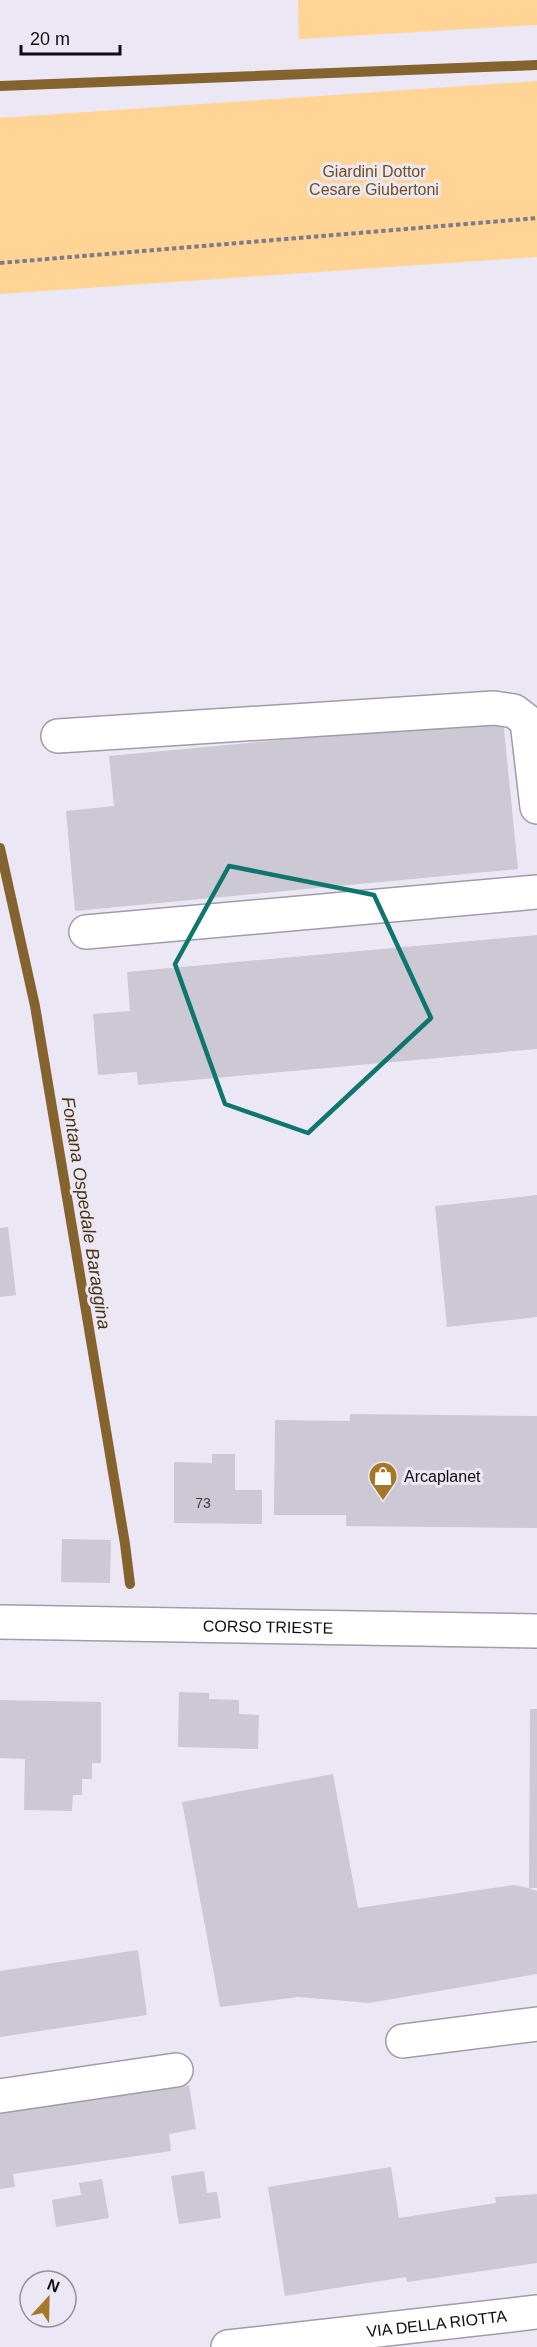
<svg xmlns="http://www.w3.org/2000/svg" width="537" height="2347" font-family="Arial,sans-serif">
	<rect width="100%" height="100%" fill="#ece7f4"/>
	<path fill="#ffd494" d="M298 0H537V25L299 39Z
		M537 81V257L0 294V118Z"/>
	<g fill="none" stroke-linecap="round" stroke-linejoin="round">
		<path stroke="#84632f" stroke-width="10" d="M0 86 537 65
			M0 848 35 1006 125 1544 130 1584"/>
	</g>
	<path fill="#ccc8d4" d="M503 719 518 869 75 911 66 811 114 806 109 756Z
		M537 935V1049L138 1085 137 1072 98 1075 93 1014 130 1011 127 972Z
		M537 1195V1317L447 1327 435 1206Z
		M8 1227 16 1295 0 1297V1228Z
		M350 1414 537 1416V1528L346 1526V1515H274L275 1420 350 1421Z
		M212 1454H235V1490H262V1524L174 1523V1462L212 1463Z
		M62 1539 111 1540 110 1583 61 1582Z
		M179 1692 209 1693V1699L239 1700V1714L259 1715 258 1749 178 1747Z
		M0 1700 101 1702V1763H92V1779H82V1795H73L72 1811 24 1810 25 1759 0 1758Z
		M530 1709H537V1888H529L537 1891V1974L369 2003 298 1997 220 2007 182 1802 333 1774 358 1908 514 1885 529 1888Z
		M138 1950 147 2015 0 2037V1971Z
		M189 2085 196 2129 169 2134 171 2151 13 2174 15 2187 0 2189V2113Z
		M391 2167 399 2218 496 2203 495 2197 537 2194V2263L407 2282 406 2277 285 2296 268 2187Z
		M204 2171 207 2193 217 2192 221 2218 179 2224 171 2176Z
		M102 2179 109 2218 56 2227 52 2200 81 2195 79 2183Z"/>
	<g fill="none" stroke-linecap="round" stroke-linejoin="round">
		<g stroke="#a09ca8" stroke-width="36">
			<g id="minor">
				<path d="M58 736 494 708 514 711 527 721 537 807"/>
				<path d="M86 932 537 892"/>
				<path d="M403 2041 537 2024"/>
				<path d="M0 2096 176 2070"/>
				<path id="s1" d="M228 2347 537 2312"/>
			</g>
		</g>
		<g stroke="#a09ca8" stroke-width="36">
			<g id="major">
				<path id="s2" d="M0 1622 537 1631"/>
			</g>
		</g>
		<path stroke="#807c85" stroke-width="4" stroke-dasharray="4.5 3" stroke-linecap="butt" d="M0 263 537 218"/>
		<use href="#minor" stroke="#fff" stroke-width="33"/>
		<use href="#major" stroke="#fff" stroke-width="33"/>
	</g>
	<path fill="none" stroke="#0f766e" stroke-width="4.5" stroke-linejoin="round" d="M229 866 374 895 431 1018 308 1133 225 1104 175 964Z"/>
	<defs>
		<g id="shop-pin" transform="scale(1.5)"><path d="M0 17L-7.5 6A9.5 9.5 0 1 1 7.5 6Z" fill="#a47729" stroke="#ece7f4"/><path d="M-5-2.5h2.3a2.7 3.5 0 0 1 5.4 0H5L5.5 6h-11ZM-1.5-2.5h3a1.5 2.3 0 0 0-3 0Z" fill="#fff"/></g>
	</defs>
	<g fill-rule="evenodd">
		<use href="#shop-pin" x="383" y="1476"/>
	</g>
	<g text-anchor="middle" stroke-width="6" stroke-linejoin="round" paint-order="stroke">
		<g font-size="14" fill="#3e3c42">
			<text x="203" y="1508">73</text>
		</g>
		<g font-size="16" fill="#705018" stroke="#ece7f4">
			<text x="374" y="177">Giardini Dottor<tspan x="374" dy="18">Cesare Giubertoni</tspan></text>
		</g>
		<g font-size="16" fill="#0f0d11" stroke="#ece7f4" text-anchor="start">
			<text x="404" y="1482">Arcaplanet</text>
		</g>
		<g font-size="16" fill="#0f0d11" stroke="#ece7f4">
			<text dy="6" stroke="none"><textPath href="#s2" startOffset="268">CORSO TRIESTE</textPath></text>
			<text dy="6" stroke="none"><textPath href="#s1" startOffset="210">VIA DELLA RIOTTA</textPath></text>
		</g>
		<g font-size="18" font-style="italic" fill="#483413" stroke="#ece7f4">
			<text transform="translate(86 1213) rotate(81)" y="6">Fontana Ospedale Baraggina</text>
		</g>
	</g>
	<g transform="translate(48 2299) rotate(22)"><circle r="28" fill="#ece7f4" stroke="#949099" stroke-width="1.5"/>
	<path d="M0-4.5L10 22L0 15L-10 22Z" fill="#a47729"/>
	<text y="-9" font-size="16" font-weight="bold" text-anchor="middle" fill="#0f0d11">N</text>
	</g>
	<path d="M21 45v9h99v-9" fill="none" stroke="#0f0d11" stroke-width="3"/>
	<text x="30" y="45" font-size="18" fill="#0f0d11" stroke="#ece7f4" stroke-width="4.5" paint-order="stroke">20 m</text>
</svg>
